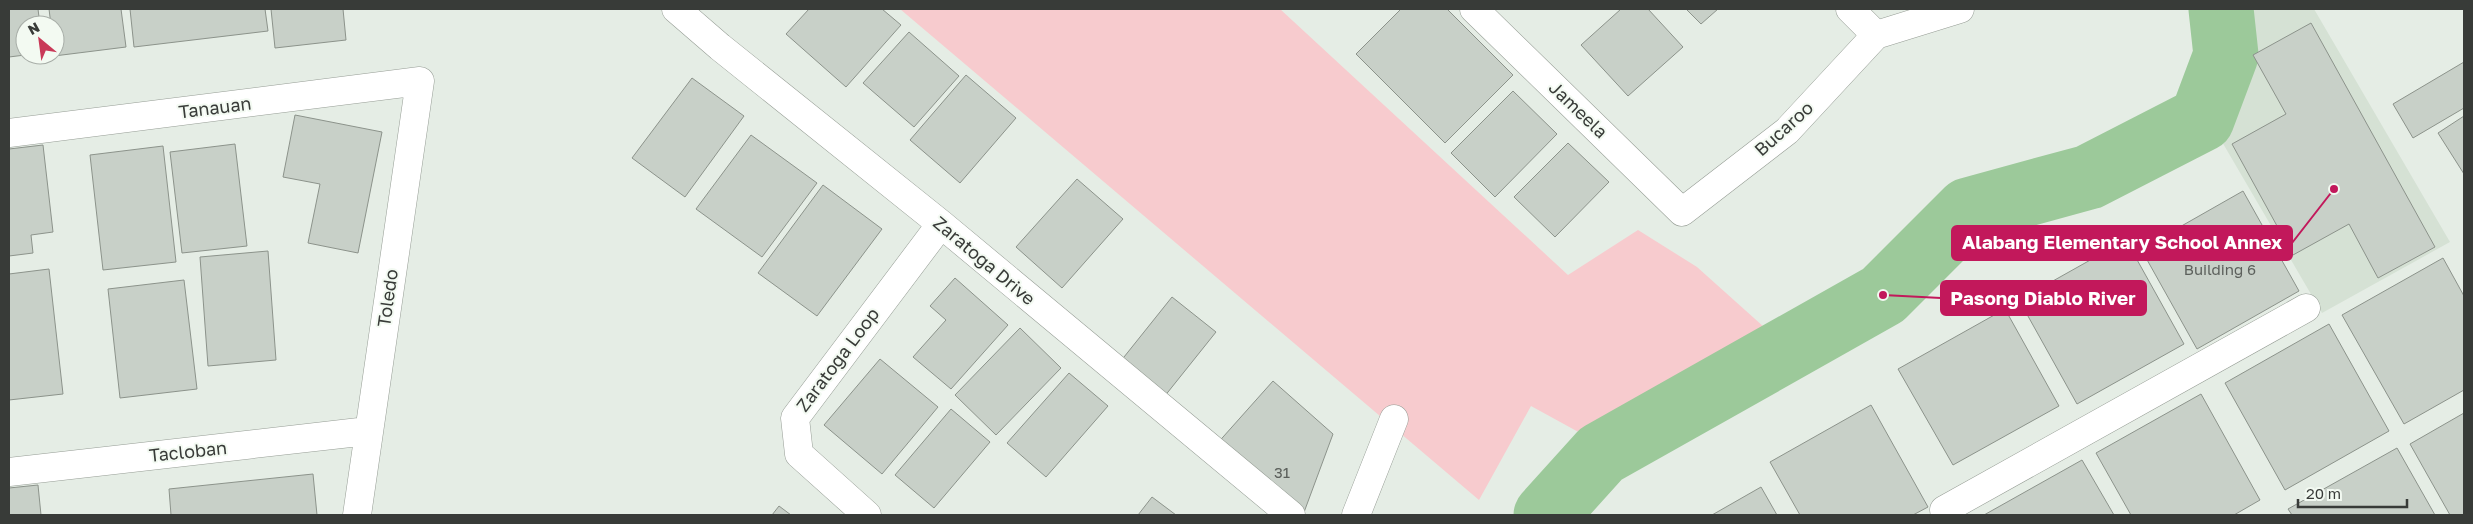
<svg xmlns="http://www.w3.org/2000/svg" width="2473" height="524" font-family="'Golos Text',sans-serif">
	<rect width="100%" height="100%" fill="#e5ede5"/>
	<path fill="#d5e1d4" d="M2248 9H2314L2450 242 2322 313 2218 135 2243 74 2254 25Z"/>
	<path fill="#f7cbce" d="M900 9H1280L1568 275 1638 230 1697 267 1774 336 1593 440 1531 406 1479 500Z"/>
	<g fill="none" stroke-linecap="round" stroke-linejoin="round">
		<path stroke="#9cc99a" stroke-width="65" d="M1546 515 1601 454 1883 295 1968 210 2089 177 2202 119 2226 55 2221 9"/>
	</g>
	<path fill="#c8d0c8" stroke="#8c938b" d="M9 9H38L40 25H25V55L9 57Z
		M49 9H121L126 47 54 56 55 25H51Z
		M130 9H265L268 31 134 47Z
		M271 9H343L346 40 275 48Z
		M809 9H882L901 25 846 87 786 34Z
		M1401 9H1447L1513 75 1445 143 1356 54Z
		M1621 9H1648L1683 47 1628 96 1581 45Z
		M1686 9H1718L1701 24Z
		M2311 23 2435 247 2378 278 2349 224 2293 255 2232 144 2286 114 2253 55Z
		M909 32 959 76 914 127 863 83Z
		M2464 62V108L2413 138 2393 104Z
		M966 75 1016 118 960 183 910 140Z
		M692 78 744 116 685 197 632 158Z
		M1513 91 1557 134 1495 197 1451 153Z
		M295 115 382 132 358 253 308 243 320 184 283 177Z
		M2464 116V174L2438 133Z
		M751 135 817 183 762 257 696 209Z
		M1568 143 1609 182 1555 237 1514 197Z
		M235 144 247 246 182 253 170 152Z
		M43 145 53 232 31 235 33 253 9 256V149Z
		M163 146 176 262 103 270 90 155Z
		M1077 179 1123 219 1062 288 1016 247Z
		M823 185 882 229 817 316 758 273Z
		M2243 191 2299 291 2197 349 2141 249Z
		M2126 240 2184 344 2077 404 2019 300Z
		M268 251 276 360 208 366 200 257Z
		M2443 258 2464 296V390L2404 424 2342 315Z
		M49 269 63 394 9 400V274Z
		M955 278 1008 325 951 389 913 357 946 320 930 306Z
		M184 280 197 389 120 398 108 289Z
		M1172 297 1216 332 1164 397 1120 362Z
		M2005 309 2059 406 1953 465 1898 369Z
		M2329 324 2389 431 2285 490 2225 383Z
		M1020 328 1061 368 996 435 955 395Z
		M880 359 938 407 882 474 824 425Z
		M1069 373 1108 406 1046 477 1007 443Z
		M1273 381 1333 434 1303 515 1215 446Z
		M2201 394 2260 500 2234 515H2131L2096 453Z
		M1871 405 1928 507 1913 515H1800L1770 462Z
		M951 409 990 442 934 508 895 475Z
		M2464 413V515H2450L2410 444Z
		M2397 448 2435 515H2292L2288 509Z
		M2082 460 2114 515H1984Z
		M313 474 317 515H171L169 489Z
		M38 485 41 515H9V488Z
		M1761 487 1777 515H1712Z
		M1152 497 1176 515H1138Z
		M779 506 791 515H772Z"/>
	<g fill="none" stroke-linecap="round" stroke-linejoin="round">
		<g stroke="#969d95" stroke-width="29">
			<path id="minor" d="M676 9 720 47 941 224 1291 515
				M1474 9 1682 212 1787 131 1876 35
				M1850 9 1876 35
				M1876 35 1960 9
				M9 133 420 81 357 515
				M9 472 368 431
				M867 515 799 454 795 418 941 224
				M1356 515 1394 419
				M1947 515 1944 510 2306 308"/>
		</g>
		<use href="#minor" stroke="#fff" stroke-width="28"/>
	</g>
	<g text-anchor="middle" stroke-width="4" stroke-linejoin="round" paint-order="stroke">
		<g font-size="15" fill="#5c605c">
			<text x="2220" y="275">Building 6</text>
			<text x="1282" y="478">31</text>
		</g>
		<g font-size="18" fill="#383b38" stroke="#f3faf2">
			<text transform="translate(215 108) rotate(-7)" y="6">Tanauan</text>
			<text transform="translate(1578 110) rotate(44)" y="6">Jameela</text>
			<text transform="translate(1784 129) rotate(-42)" y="6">Bucaroo</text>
			<text transform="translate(984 261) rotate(40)" y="6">Zaratoga Drive</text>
			<text transform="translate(388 298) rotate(-82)" y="6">Toledo</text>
			<text transform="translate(838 360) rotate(-53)" y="6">Zaratoga Loop</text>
			<text transform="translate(188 452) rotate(-6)" y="6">Tacloban</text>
		</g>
	</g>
	<path fill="none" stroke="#c2185b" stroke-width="2" d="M2334 189L2292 243M1883 295L1941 298"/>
	<g fill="#c2185b" stroke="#f3faf2" stroke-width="2">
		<circle cx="2334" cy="189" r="5"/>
		<circle cx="1883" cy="295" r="5"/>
	</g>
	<g fill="#c2185b" stroke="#c2185b" stroke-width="2">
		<rect x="1952" y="226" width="340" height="34" rx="5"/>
		<rect x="1941" y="281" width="205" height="34" rx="5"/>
	</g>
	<g font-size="19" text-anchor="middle" font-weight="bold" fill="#fff">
		<text x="2122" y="249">Alabang Elementary School Annex</text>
		<text x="2043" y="305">Pasong Diablo River</text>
	</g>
	<rect width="2473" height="524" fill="none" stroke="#383b38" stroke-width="20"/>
	<g transform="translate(40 40) rotate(331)"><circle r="24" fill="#f3faf2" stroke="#a8aea8"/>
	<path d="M0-4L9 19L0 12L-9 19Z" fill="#c93958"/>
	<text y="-8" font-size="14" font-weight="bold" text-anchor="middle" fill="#383b38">N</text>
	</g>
	<path d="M2298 499v8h109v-8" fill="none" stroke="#383b38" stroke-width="2.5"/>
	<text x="2306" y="499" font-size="15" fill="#383b38" stroke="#f3faf2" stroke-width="4" paint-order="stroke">20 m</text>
</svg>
